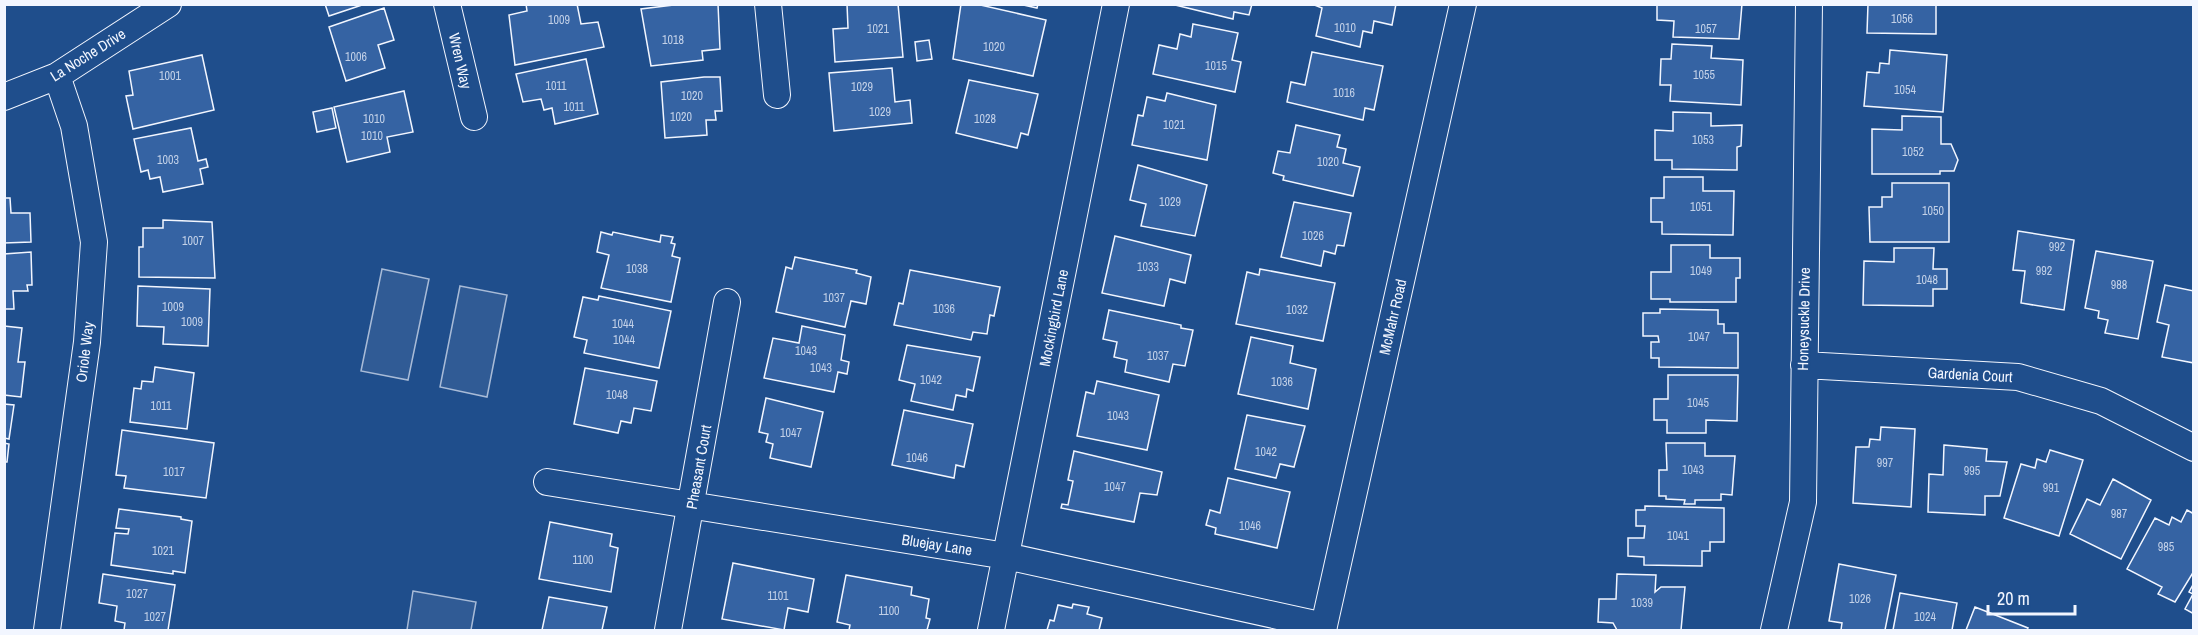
<svg xmlns="http://www.w3.org/2000/svg" width="2198" height="635" font-family="'Archivo Narrow',sans-serif">
	<rect width="100%" height="100%" fill="#1f4e8c"/>
	<path fill="#305b95" stroke="#a8bbd7" stroke-width="1.5" d="M382 269 429 279 408 380 361 371Z
		M460 286 507 295 487 397 440 387Z
		M413 591 476 602 471 630H407Z"/>
	<path fill="#3563a3" stroke="#f2f6ff" stroke-width="1.5" d="M325 4H365L329 16Z
		M526 4H577L581 24 598 22 604 47 515 65 509 15 527 11Z
		M682 4H718L720 49 702 51 703 60 651 66 641 9Z
		M847 4H898L903 57 835 62 833 29 848 28Z
		M961 4H976L1046 20 1033 76 953 59Z
		M1019 4H1038L1037 8Z
		M1171 4H1252L1249 15 1234 12 1233 19Z
		M1312 4H1396L1392 25 1374 21 1372 33 1363 31 1360 47 1316 36 1322 8Z
		M1657 4H1742L1739 39 1673 37 1674 21 1657 20Z
		M1868 4H1936V34L1867 33Z
		M384 8 394 40 378 45 385 68 346 81 329 27Z
		M1193 24 1238 33 1232 60 1241 62 1235 92 1153 74 1159 45 1177 49 1180 34 1191 37Z
		M929 40 932 59 917 61 915 42Z
		M1672 44 1712 46 1711 58 1743 60 1741 105 1670 101 1671 85H1660L1661 59H1671Z
		M1890 50 1947 55 1943 112 1864 106 1867 72 1879 73 1880 63 1889 64Z
		M1312 52 1383 66 1374 110 1365 108 1363 120 1287 102 1291 82 1305 85Z
		M202 55 214 110 133 129 126 96 133 95 129 71Z
		M586 59 598 114 555 124 552 108 544 110 541 99 523 102 516 74Z
		M892 68 895 102 910 100 912 123 834 131 829 73Z
		M704 77H720L722 111H715L716 120H706L707 135 665 138 661 82Z
		M969 80 1038 94 1028 135 1021 133 1017 148 956 133Z
		M404 91 413 132 387 137 390 152 347 162 334 107Z
		M1167 93 1216 105 1207 160 1132 145 1138 115 1143 116 1147 97 1165 101Z
		M332 108 336 128 317 132 313 112Z
		M1673 112 1711 113V126L1742 125 1741 146 1737 147V170L1672 169V160H1655V130L1673 131Z
		M1902 116 1941 117V144H1951L1958 160 1954 171H1940V174H1872V129L1902 130Z
		M1296 125 1340 135 1337 147 1346 149 1343 163 1360 167 1353 196 1283 180 1284 176 1273 173 1278 151 1290 153Z
		M191 128 198 161 206 159 208 167 200 169 203 184 163 192 160 177 150 179 148 170 141 172 134 139Z
		M1138 165 1207 185 1195 236 1141 226 1146 204 1130 200Z
		M1664 177H1703V191H1734L1733 235 1662 234V222H1651V198H1664Z
		M1892 183H1949V242H1870L1869 207H1882V197H1892Z
		M4 198H10L11 213H30L31 242 4 243Z
		M1294 202 1351 213 1344 246 1337 245 1335 254 1324 251 1321 266 1281 257Z
		M163 220 212 222 215 278 139 277V247H143V228H163Z
		M2018 231 2074 240 2064 310 2021 303 2025 271 2013 270Z
		M601 232 612 235 613 232 660 242 661 235 673 237 671 243 675 244 672 256 680 258 671 302 601 288 609 255 597 252Z
		M1115 236 1191 255 1185 283 1170 279 1164 306 1102 293Z
		M1671 245H1710V258H1740V278H1736V302H1670V299H1651V272H1671Z
		M1894 248H1934L1933 269H1947V289H1933V306L1863 305 1864 261 1894 262Z
		M2096 251 2153 261 2138 339 2105 333 2108 320 2098 318 2099 311 2085 308Z
		M31 252 32 285H27L28 291H13L14 309H4V254Z
		M795 257 857 270 856 273 871 277 866 304 851 301 845 327 776 312 786 267 792 269Z
		M1260 269 1335 283 1323 341 1236 324 1247 272 1259 275Z
		M910 270 1000 287 994 316 990 315 987 334 973 332 971 340 894 325 899 303 903 304Z
		M2165 285 2194 291V363L2162 357 2169 325 2157 322Z
		M138 286 210 289 208 346 163 344 164 327 137 326Z
		M599 296 671 311 659 368 584 353 587 340 574 337 583 297 598 300Z
		M1660 309 1718 310V324H1724V333H1738V368L1659 367V358H1651V342H1659L1658 336H1643V313H1660Z
		M1109 310 1181 325V328L1193 330 1185 366 1173 364 1169 382 1125 372 1127 360 1114 357 1117 342 1103 339Z
		M4 326 22 328 18 362H25L21 397 4 395Z
		M802 326 845 335 841 360 849 362 847 374 838 372 834 392 764 378 773 338 799 343Z
		M1251 337 1293 346 1290 363 1316 369 1308 409 1238 394Z
		M907 345 980 357 973 391 967 389 966 397 956 395 953 410 911 401 915 384 899 380Z
		M155 367 194 373 187 429 130 422 134 388 141 389 142 381 153 382Z
		M585 368 657 381 651 411 634 408 631 423 621 421 618 433 574 424Z
		M1668 375H1738L1737 421 1706 420V433H1667V420H1654V399H1668Z
		M1097 381 1159 395 1147 450 1077 436 1086 392 1094 394Z
		M766 398 823 412 811 467 770 458 773 444 766 442 768 434 759 432Z
		M4 404 14 405 9 439 4 438Z
		M904 410 973 424 964 467 956 465 954 478 892 465Z
		M1247 415 1305 426 1294 467 1280 464 1276 478 1235 469Z
		M1881 427 1915 429 1911 507 1853 503 1856 447H1869L1870 439 1880 440Z
		M122 430 214 443 206 498 124 488 126 476 116 475Z
		M4 443 9 444 7 462H4Z
		M1666 443H1705V456H1735L1732 495 1721 494V500H1695V504H1684L1685 500 1666 499V496H1659V470H1667Z
		M1944 445 1987 449 1986 461 2007 462 2000 496H1985V515L1928 512 1929 474 1943 475Z
		M2050 450 2083 460 2059 536 2004 518 2021 464 2035 468 2037 459 2046 462Z
		M1074 451 1162 472 1157 495 1140 493 1134 522 1061 508 1062 504 1068 505 1073 481 1068 480Z
		M1228 478 1290 492 1277 548 1215 534 1216 528 1206 525 1210 510 1220 513Z
		M2113 479 2151 500 2121 559 2070 534 2087 499 2100 505Z
		M1645 506 1724 508V542H1710V551H1702V566L1644 565V557L1628 556V538H1644L1645 526H1636V510H1645Z
		M119 509 181 517V519L192 521 185 573 173 571V574L111 565 115 533 128 534 129 529 116 528Z
		M2187 510 2194 514V571L2175 602 2158 594 2162 587 2127 569 2155 518 2169 525 2172 517 2181 522Z
		M550 522 612 534 610 546 618 548 611 592 539 579Z
		M733 563 814 579 808 612 788 608 784 630 722 619Z
		M1839 564 1896 575 1885 630H1841L1842 623 1829 621Z
		M103 574 175 585 168 630H124L125 623 115 621 117 606 99 603Z
		M1617 574 1656 575 1655 592 1661 587H1685L1681 630H1617L1613 623 1598 622 1599 599H1616Z
		M846 575 912 587 911 595 929 599 926 618 930 619 927 630H849L850 625 837 622Z
		M2194 583V614L2185 609 2193 594 2189 592Z
		M1900 593 1957 603 1952 630H1893Z
		M549 597 607 607 602 630H542Z
		M1073 604 1089 607 1087 614 1102 618 1099 630H1047L1050 620 1054 621 1058 605 1072 608Z
		M1975 607 2028 628 2027 630H1966Z"/>
	<g fill="none" stroke-linecap="round" stroke-linejoin="round">
		<g stroke="#f2f6ff" stroke-width="28">
			<path id="minor" d="M447 4 474 117
				M768 4 777 95
				M4 97 57 76 168 4
				M1804 365 2018 377 2101 401 2194 448
				M547 482 1006 556 1324 626
				M47 630 87 342 94 242 74 126 57 76
				M668 630 727 302
				M991 630 1116 4
				M1323 630 1463 4
				M1774 630 1803 502 1809 4"/>
		</g>
		<use href="#minor" stroke="#1f4e8c" stroke-width="26"/>
	</g>
	<g text-anchor="middle" stroke-width="4.5" stroke-linejoin="round" paint-order="stroke">
		<g font-size="12" fill="#c3d1e8">
			<text x="1902" y="23">1056</text>
			<text x="559" y="24">1009</text>
			<text x="1345" y="32">1010</text>
			<text x="878" y="33">1021</text>
			<text x="1706" y="33">1057</text>
			<text x="673" y="44">1018</text>
			<text x="994" y="51">1020</text>
			<text x="356" y="61">1006</text>
			<text x="1216" y="70">1015</text>
			<text x="1704" y="79">1055</text>
			<text x="170" y="80">1001</text>
			<text x="556" y="90">1011</text>
			<text x="862" y="91">1029</text>
			<text x="1905" y="94">1054</text>
			<text x="1344" y="97">1016</text>
			<text x="692" y="100">1020</text>
			<text x="574" y="111">1011</text>
			<text x="880" y="116">1029</text>
			<text x="681" y="121">1020</text>
			<text x="374" y="123">1010</text>
			<text x="985" y="123">1028</text>
			<text x="1174" y="129">1021</text>
			<text x="372" y="140">1010</text>
			<text x="1703" y="144">1053</text>
			<text x="1913" y="156">1052</text>
			<text x="168" y="164">1003</text>
			<text x="1328" y="166">1020</text>
			<text x="1170" y="206">1029</text>
			<text x="1701" y="211">1051</text>
			<text x="1933" y="215">1050</text>
			<text x="1313" y="240">1026</text>
			<text x="193" y="245">1007</text>
			<text x="2057" y="251">992</text>
			<text x="1148" y="271">1033</text>
			<text x="637" y="273">1038</text>
			<text x="1701" y="275">1049</text>
			<text x="2044" y="275">992</text>
			<text x="1927" y="284">1048</text>
			<text x="2119" y="289">988</text>
			<text x="834" y="302">1037</text>
			<text x="173" y="311">1009</text>
			<text x="944" y="313">1036</text>
			<text x="1297" y="314">1032</text>
			<text x="192" y="326">1009</text>
			<text x="623" y="328">1044</text>
			<text x="1699" y="341">1047</text>
			<text x="624" y="344">1044</text>
			<text x="806" y="355">1043</text>
			<text x="1158" y="360">1037</text>
			<text x="821" y="372">1043</text>
			<text x="931" y="384">1042</text>
			<text x="1282" y="386">1036</text>
			<text x="617" y="399">1048</text>
			<text x="1698" y="407">1045</text>
			<text x="161" y="410">1011</text>
			<text x="1118" y="420">1043</text>
			<text x="791" y="437">1047</text>
			<text x="1266" y="456">1042</text>
			<text x="917" y="462">1046</text>
			<text x="1885" y="467">997</text>
			<text x="1693" y="474">1043</text>
			<text x="1972" y="475">995</text>
			<text x="174" y="476">1017</text>
			<text x="1115" y="491">1047</text>
			<text x="2051" y="492">991</text>
			<text x="2119" y="518">987</text>
			<text x="1250" y="530">1046</text>
			<text x="1678" y="540">1041</text>
			<text x="2166" y="551">985</text>
			<text x="163" y="555">1021</text>
			<text x="583" y="564">1100</text>
			<text x="137" y="598">1027</text>
			<text x="778" y="600">1101</text>
			<text x="1860" y="603">1026</text>
			<text x="1642" y="607">1039</text>
			<text x="889" y="615">1100</text>
			<text x="155" y="621">1027</text>
			<text x="1925" y="621">1024</text>
		</g>
		<g font-size="15" fill="#f2f6ff" stroke="#1f4e8c">
			<text transform="translate(88 55) rotate(-32)" y="5">La Noche Drive</text>
			<text transform="translate(460 61) rotate(77)" y="5">Wren Way</text>
			<text transform="translate(1393 317) rotate(-77)" y="5">McMahr Road</text>
			<text transform="translate(1054 318) rotate(-79)" y="5">Mockingbird Lane</text>
			<text transform="translate(1804 319) rotate(-89)" y="5">Honeysuckle Drive</text>
			<text transform="translate(85 352) rotate(-83)" y="5">Oriole Way</text>
			<text transform="translate(1970 375) rotate(3)" y="5">Gardenia Court</text>
			<text transform="translate(699 467) rotate(-80)" y="5">Pheasant Court</text>
			<text transform="translate(937 545) rotate(9)" y="5">Bluejay Lane</text>
		</g>
	</g>
	<rect width="2198" height="635" fill="none" stroke="#f2f6ff" stroke-width="12"/>
	<path d="M1988 605v9h87v-9" fill="none" stroke="#f2f6ff" stroke-width="3"/>
	<text x="1997" y="605" font-size="18" fill="#f2f6ff" stroke="#1f4e8c" stroke-width="4.5" paint-order="stroke">20 m</text>
</svg>
